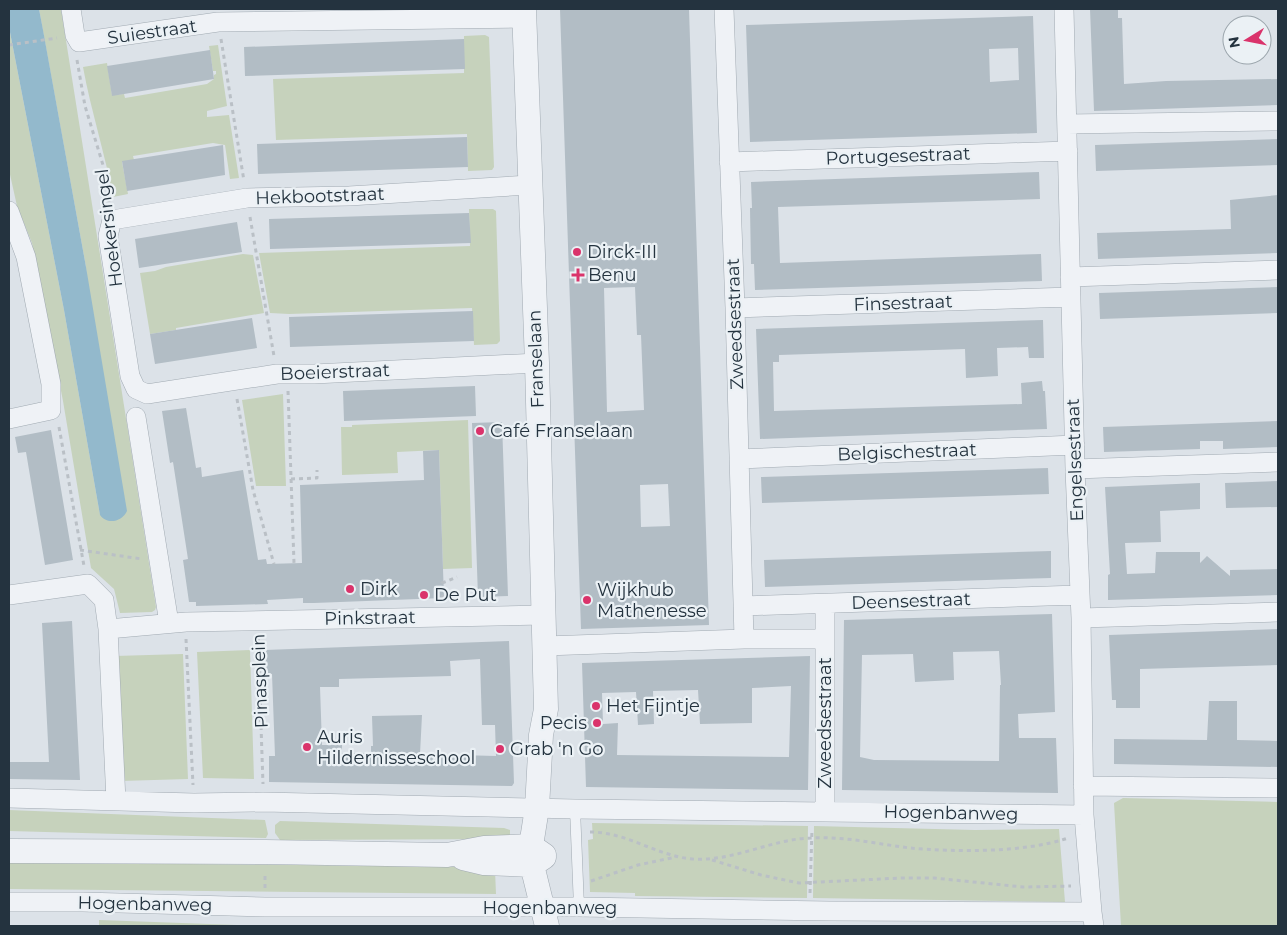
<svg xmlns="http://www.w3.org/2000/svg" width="1287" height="935" font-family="Montserrat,sans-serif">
	<rect width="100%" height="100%" fill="#dce2e8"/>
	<path fill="#c6d2bc" d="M39 9H61L156 607 155 610 152 612 120 613 114 589 91 568 63 401 32 243 17 206 9 170V27L64 310 100 515 86 267Z
		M485 35 489 37 494 167 492 170 468 171 467 134 276 140 273 79 464 73V36Z
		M218 45 227 106 207 111V117L229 115 239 178 230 179 225 145 213 143 133 156 134 160 122 162 128 194 113 197C105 153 91 111 83 67L107 63 112 95 124 94 125 98 207 84 214 79V75L216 74V71H213L209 46Z
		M469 209H493L496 211 500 341 497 344 474 345 472 308 289 314 270 313 259 253 470 246Z
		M243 254 253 255 264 313 176 328V330L150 334 140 273 155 271 166 267Z
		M283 394 286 486H256L242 400Z
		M468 420 472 568 443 569 439 450 397 452 398 473 342 475 341 427H352V425Z
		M250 650 254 779 203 778 197 652Z
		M183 654 188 779 120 781 115 656Z
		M1123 798 1278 802V926H1121L1114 803Z
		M9 810 265 820 268 834 266 838 9 831Z
		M280 821 504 828 510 830V839L280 840 275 833V825Z
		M592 823 808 826 807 898 635 896V893L590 892 588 840 593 839Z
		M814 826 975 830 1059 829 1065 902 813 898Z
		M9 862 476 867 495 870 496 894 9 889Z
		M99 920 237 925V926H99Z"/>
	<path fill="#93b9cc" d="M9 9H39L43 30 86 267 127 511C122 522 107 525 100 515L64 310 9 27Z"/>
	<path fill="#b2bdc5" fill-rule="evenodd" d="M560 9H689L709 625 581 629ZM635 287 637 335H641L644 410 607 412 604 288ZM668 484 670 526 641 527 640 485Z
		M1090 9H1118V18H1122L1124 84 1166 81 1278 79V105L1094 111Z
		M1033 16 1037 133 750 142 746 25ZM1018 48 1019 80 990 82 989 49Z
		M464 39 465 69 245 76 244 47Z
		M210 50 214 79 112 96 107 66Z
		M467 137 468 167 258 174 257 144Z
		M1278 139V165L1096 171 1095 145Z
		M223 145 225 175 127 191 122 161Z
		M1039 172 1040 199 778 207 780 263 1041 254 1042 281 755 290 754 264H751L750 208H752L751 182Z
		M1278 195V253L1098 259 1097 233 1231 229 1230 200Z
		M469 213 471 243 270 249 269 219Z
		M237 222 242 252 139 268 135 239Z
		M1278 287V313L1100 319 1099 293Z
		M473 311 474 341 290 347 289 317Z
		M252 318 257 348 155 364 150 334Z
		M1043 320 1044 358H1029L1028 347 997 348 998 376 966 378 965 349 779 355V362H773L774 411 1022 404 1021 383 1042 381 1043 391H1045L1047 429 760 439 756 329Z
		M475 386 476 416 344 421 343 391Z
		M186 408 196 468 201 467 202 477 243 470 258 560 266 559 267 564 302 563 300 485 424 480 423 451 439 450 444 598 314 603H303V598L267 600 268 604 196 606V602H189L183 560 188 559 173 462 170 463 162 411Z
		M1278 421V447L1223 449V441H1200V449L1104 452 1103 427Z
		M502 422 508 596 478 597 472 423Z
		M51 430 73 560 45 565 26 452 18 453 15 437Z
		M1048 468 1049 494 762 503 761 477Z
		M1278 481V507L1226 508 1225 483Z
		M1200 483V509L1160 511 1161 542 1125 543 1127 574 1155 573 1156 552H1200V563L1207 556 1230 576V570L1278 569V595L1108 600V575L1110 574 1105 487Z
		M1051 551V578L765 587 764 560Z
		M1052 614 1055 712 1018 714 1019 738H1056L1058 793 842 790 844 620ZM999 651 1001 685H1000L999 761 874 760 860 757 862 655 913 654 915 682 954 680 953 652Z
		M72 621 80 780 9 779V762H49L42 623Z
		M1278 629V665L1140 669V708H1116V700H1112L1109 635Z
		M509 641 514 783 512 786 269 782V756H275L272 674H266L265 650ZM480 659 482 725H495L496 756 420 754 422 715 372 716 373 746H371V753H342V745H322L320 687H339V679L451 676 450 661Z
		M810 656 808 790 586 787 582 663ZM791 686 789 757 617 755 618 723 603 724 602 693 636 692 638 725 654 724 653 691 698 690 700 724 752 723V688Z
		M1209 701H1237V740L1278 741V767L1114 764V739L1207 740Z"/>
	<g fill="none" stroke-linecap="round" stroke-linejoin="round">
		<g stroke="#a1aab2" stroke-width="11">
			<path id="service" d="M575 809 579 907"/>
		</g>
		<g stroke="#a1aab2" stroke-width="20">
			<path id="minor" d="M71 9 75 35 79 42 218 22 525 18
				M724 9 735 308 744 639
				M1064 9 1075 469 1081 618 1084 815 1092 912 1094 926
				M1067 124 1278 121
				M729 162 1068 151
				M530 185 349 196 247 198 112 220 108 236 130 376 136 389 147 394 277 374H314L537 363
				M9 211 26 257 51 384V410L9 419
				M1070 277 1278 270
				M735 308 1071 297
				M136 417 169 623
				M739 459 1075 445
				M1075 469 1278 462
				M9 595 88 584 104 600 108 629 116 801
				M825 604V811
				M743 606 1079 595
				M1081 618 1278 612
				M108 629 186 622 543 615
				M545 646 744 639H825
				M1083 786 1278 788
				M9 798 194 803 263 802 575 809 1084 815
				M9 902H83L265 907H579L829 911 1092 912"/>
		</g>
		<g stroke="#a1aab2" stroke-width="25">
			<path id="tertiary" d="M524 9 537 363 546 709 541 735 537 808 531 846 532 865 547 926
				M9 851 266 852 447 855 484 848 531 846 544 855
				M463 858 484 863 532 865 544 857"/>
		</g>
		<path stroke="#bac0c6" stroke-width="3" stroke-dasharray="4 4" stroke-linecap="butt" d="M221 39 244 181
			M9 45 57 38
			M77 60 85 106 103 165 109 202
			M250 217 274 356
			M288 391 294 563
			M237 399 253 490 274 564
			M59 427 84 566
			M291 479 317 478V470
			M80 550 142 559
			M443 599 442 583 457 577
			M258 638 263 784
			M186 639 193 785
			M590 832C627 832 657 856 692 859 733 862 771 839 811 838 844 836 877 844 910 848 955 852 1025 853 1068 838
			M712 860 761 875 799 883 901 878H934L1023 887 1071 886
			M591 881 638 865 676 857
			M265 888V872
			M810 893 812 829"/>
		<use href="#service" stroke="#eff2f6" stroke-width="10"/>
		<use href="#minor" stroke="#eff2f6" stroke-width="19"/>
		<use href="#tertiary" stroke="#eff2f6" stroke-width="24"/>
	</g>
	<g fill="#da336b" stroke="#ebf1f5" stroke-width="2">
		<circle cx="577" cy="252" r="5"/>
		<path d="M575.5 267.5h5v5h5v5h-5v5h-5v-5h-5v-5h5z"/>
		<circle cx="480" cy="431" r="5"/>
		<circle cx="350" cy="589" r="5"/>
		<circle cx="424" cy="595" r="5"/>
		<circle cx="587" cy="600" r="5"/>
		<circle cx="596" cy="706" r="5"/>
		<circle cx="597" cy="723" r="5"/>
		<circle cx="307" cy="747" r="5"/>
		<circle cx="500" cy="749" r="5"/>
	</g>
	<g text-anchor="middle" stroke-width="4.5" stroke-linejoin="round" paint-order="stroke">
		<g font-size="18" fill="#24333f" stroke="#ebf1f5">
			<text transform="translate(152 32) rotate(-8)" y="6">Suiestraat</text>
			<text transform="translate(898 156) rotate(-2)" y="6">Portugesestraat</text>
			<text transform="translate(320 196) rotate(-2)" y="6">Hekbootstraat</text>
			<text transform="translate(109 228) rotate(-97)" y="6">Hoekersingel</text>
			<text transform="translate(903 303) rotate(-2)" y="6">Finsestraat</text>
			<text transform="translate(735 324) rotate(-92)" y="6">Zweedsestraat</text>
			<text transform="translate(536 359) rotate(-92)" y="6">Franselaan</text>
			<text transform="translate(335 372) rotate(-2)" y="6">Boeierstraat</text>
			<text transform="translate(907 452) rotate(-2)" y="6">Belgischestraat</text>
			<text transform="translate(1075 460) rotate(-92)" y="6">Engelsestraat</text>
			<text transform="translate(911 601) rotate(-2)" y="6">Deensestraat</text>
			<text transform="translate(370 618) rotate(-1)" y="6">Pinkstraat</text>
			<text transform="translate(260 681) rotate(-92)" y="6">Pinasplein</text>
			<text transform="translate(825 723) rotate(-90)" y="6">Zweedsestraat</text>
			<text transform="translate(951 813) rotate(1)" y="6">Hogenbanweg</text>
			<text transform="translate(145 904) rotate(1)" y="6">Hogenbanweg</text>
			<text x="550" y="914">Hogenbanweg</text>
		</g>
		<g font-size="18" fill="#24333f" stroke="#ebf1f5" text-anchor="start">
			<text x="587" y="258">Dirck-III</text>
			<text x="588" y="281">Benu</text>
			<text x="490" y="437">Café Franselaan</text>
			<text x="360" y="595">Dirk</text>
			<text x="597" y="596">Wijkhub<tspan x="597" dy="21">Mathenesse</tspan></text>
			<text x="434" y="601">De Put</text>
			<text x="606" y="712">Het Fijntje</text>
			<text x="587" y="729" text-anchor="end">Pecis</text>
			<text x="317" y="743">Auris<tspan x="317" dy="21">Hildernisseschool</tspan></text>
			<text x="510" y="755">Grab 'n Go</text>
		</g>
	</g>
	<rect width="1287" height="935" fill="none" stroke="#24333f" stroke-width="20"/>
	<g transform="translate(1247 40) rotate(260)"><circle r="24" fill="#ebf1f5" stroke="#9ba5ac"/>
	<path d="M0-4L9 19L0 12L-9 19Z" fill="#da336b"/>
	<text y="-8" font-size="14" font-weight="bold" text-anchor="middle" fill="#24333f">N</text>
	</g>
</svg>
